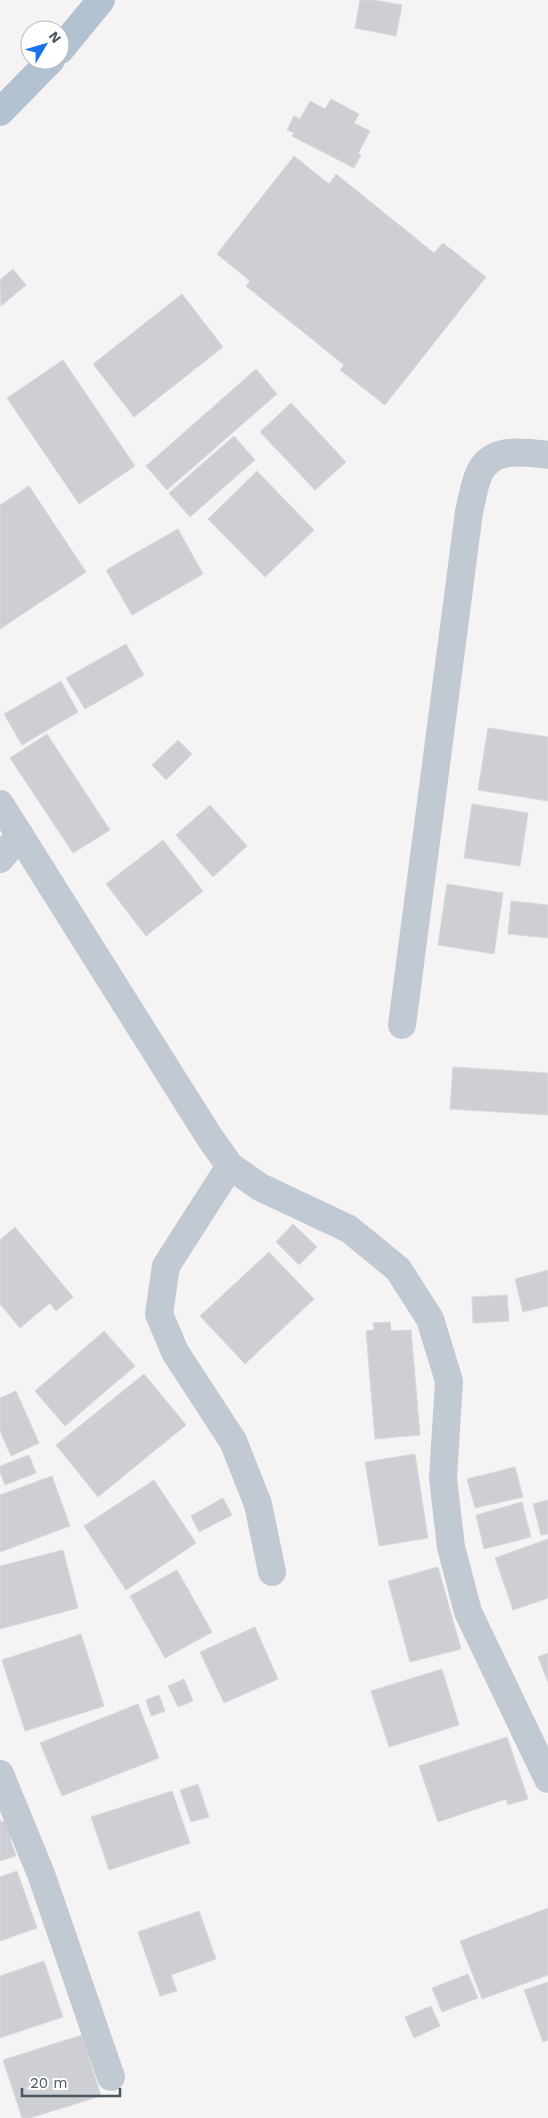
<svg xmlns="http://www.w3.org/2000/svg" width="548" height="2118" font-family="'Work Sans',sans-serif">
	<rect width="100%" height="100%" fill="#f5f3f3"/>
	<path fill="#cdcfd5" stroke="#d7d9de" d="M360 0H373L402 5 396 36 355 28Z
		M331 99 359 114 354 123 370 131 358 154 361 155 354 168 292 136 294 133 287 130 294 116 300 119 310 101 325 109Z
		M294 156 329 184 336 174 434 253 443 243 486 277 385 405 340 370 344 365 246 286 250 281 217 254Z
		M13 269 26 285 1 306 0 280Z
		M182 294 223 347 134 417 93 364Z
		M63 360 135 466 79 504 7 398Z
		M256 369 277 394 167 490 146 466Z
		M291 403 346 462 315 490 260 432Z
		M234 436 255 460 190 517 169 493Z
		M257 471 314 530 265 577 208 519Z
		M29 486 86 572 0 629V505Z
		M178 529 203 574 132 615 106 570Z
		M126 644 144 675 85 709 66 678Z
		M61 681 78 712 22 745 4 714Z
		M488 728 548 737V801L478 790Z
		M47 734 110 830 73 853 10 758Z
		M178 740 192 754 166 780 152 765Z
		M472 804 528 813 520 866 464 858Z
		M210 805 247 846 213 877 176 835Z
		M163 840 203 891 146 936 106 884Z
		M447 884 503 893 494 954 438 945Z
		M511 901 548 905V938L508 934Z
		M453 1067 548 1073V1115L450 1109Z
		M293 1224 317 1247 299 1265 276 1242Z
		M15 1227 73 1297 56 1311 50 1303 20 1328 0 1304V1240Z
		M269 1252 314 1299 245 1364 200 1316Z
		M548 1270V1306L523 1312 515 1279Z
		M507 1295 509 1321 473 1323 472 1297Z
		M390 1322 391 1331 411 1330 420 1435 375 1439 366 1331 374 1330 373 1323Z
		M104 1331 135 1366 65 1426 35 1391Z
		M144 1374 186 1425 98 1497 56 1445Z
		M16 1391 39 1443 11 1456 0 1431V1398Z
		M415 1454 428 1538 379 1546 365 1462Z
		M29 1455 36 1473 5 1485 0 1472V1466Z
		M515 1467 523 1497 475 1508 467 1479Z
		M52 1476 70 1526 0 1552V1495Z
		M154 1480 196 1543 126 1590 84 1526Z
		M223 1498 232 1515 199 1532 191 1516Z
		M548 1500V1534L541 1535 533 1504Z
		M522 1502 531 1537 484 1549 476 1515Z
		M548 1539V1598L513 1610 495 1558Z
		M63 1550 78 1608 0 1629V1566Z
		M438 1567 461 1649 410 1662 388 1581Z
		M177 1570 212 1632 165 1658 130 1596Z
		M255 1627 278 1679 224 1703 200 1652Z
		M81 1634 104 1706 25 1731 2 1660Z
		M548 1653V1682L538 1657Z
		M442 1669 459 1725 389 1747 371 1691Z
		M184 1679 193 1701 178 1707 168 1686Z
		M159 1695 165 1711 151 1716 146 1700Z
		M138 1704 159 1758 62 1796 40 1743Z
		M507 1737 528 1799 508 1805 506 1799 438 1822 419 1766Z
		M198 1784 209 1817 191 1822 180 1790Z
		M172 1791 190 1843 109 1870 91 1817Z
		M0 1819 1 1822 10 1819 16 1837 10 1839 16 1856 0 1861Z
		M17 1871 37 1928 0 1941V1877Z
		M548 1908V1975L482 1999 460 1941Z
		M199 1911 216 1959 171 1975 177 1991 160 1996 138 1932Z
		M44 1961 63 2017 0 2038V1976Z
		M468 1974 478 1998 442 2012 432 1988Z
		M548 1982V2040L543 2042 524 1990Z
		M431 2006 440 2026 414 2038 405 2017Z
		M82 2035 101 2096 30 2118H22L3 2060Z"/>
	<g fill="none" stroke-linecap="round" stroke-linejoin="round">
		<path stroke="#c1cad2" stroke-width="28" d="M0 804 210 1138 230 1166 260 1187 349 1229 398 1269 430 1319 449 1381 443 1478 451 1547 468 1612 548 1779
			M0 859 20 835
			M402 1025 469 512C472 500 474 485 479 474 491 446 524 452 548 455
			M230 1166 166 1266 159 1314 175 1352 233 1441 258 1504 272 1572
			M0 1774 41 1874 111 2077"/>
		<path stroke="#b3c2d1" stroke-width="28" d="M60 50 101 0
			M0 112 51 60"/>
	</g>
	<g transform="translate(45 45) rotate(52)"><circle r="24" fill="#ffffff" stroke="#b7bbc0"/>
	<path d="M0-4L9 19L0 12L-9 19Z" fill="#1a73e8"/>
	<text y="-8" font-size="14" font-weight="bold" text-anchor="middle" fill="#4a5661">N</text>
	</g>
	<path d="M22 2088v8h98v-8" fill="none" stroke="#4a5661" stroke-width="2.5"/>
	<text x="30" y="2088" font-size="15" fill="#4a5661" stroke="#ffffff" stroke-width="4" paint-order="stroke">20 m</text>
</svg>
